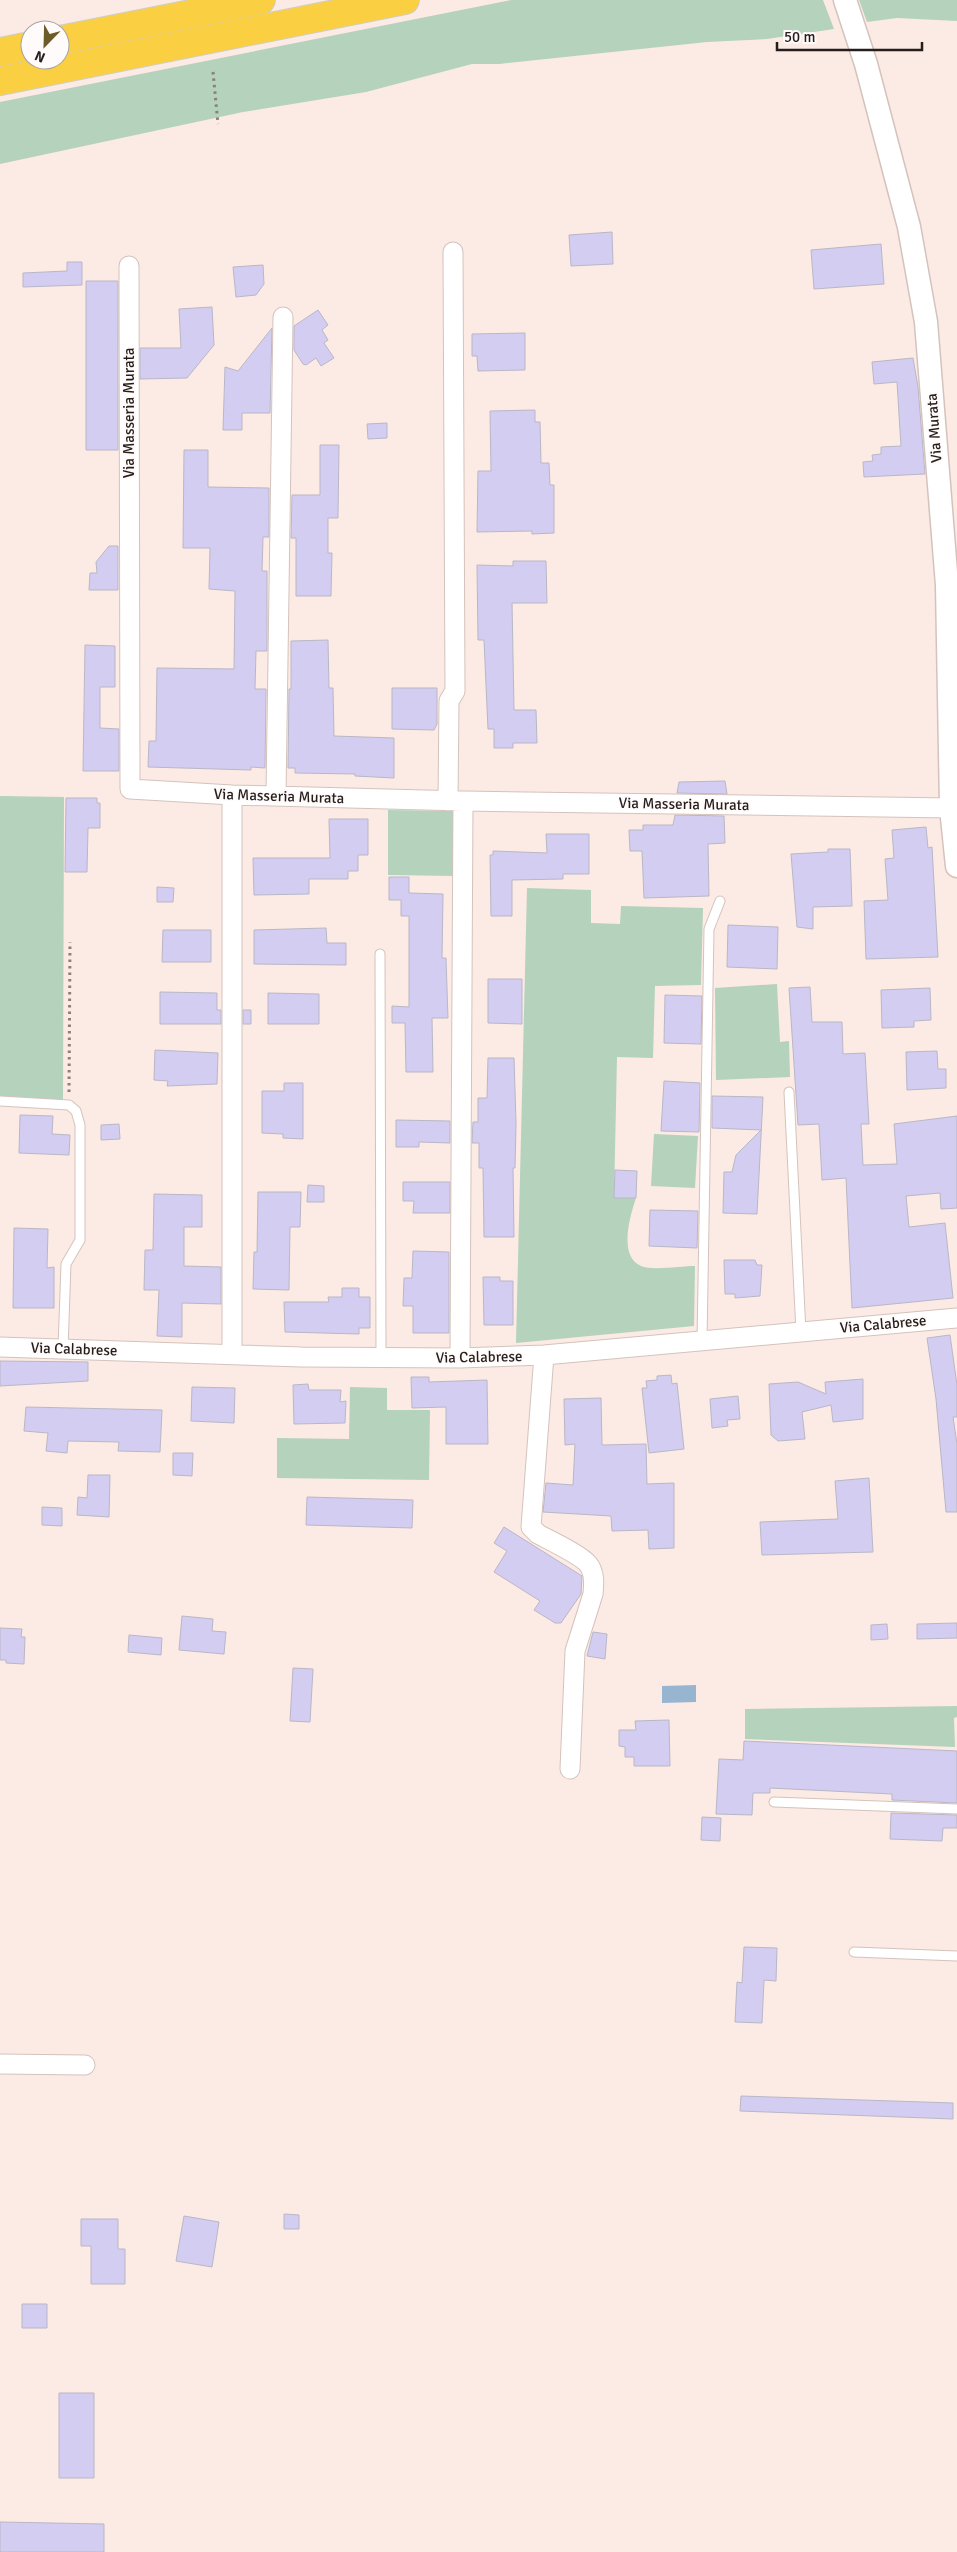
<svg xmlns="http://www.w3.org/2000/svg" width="957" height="2552" font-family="Signika,sans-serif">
	<rect width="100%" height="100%" fill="#fceae4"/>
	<path fill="#b4d2bc" d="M511 0H823L834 29 767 39 707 42 499 64H472L366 92 243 112 0 164V102Z
		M859 0H957V21L897 18 867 22Z
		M0 796 64 797 63 1100 0 1098Z
		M388 810 456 811V876L388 875Z
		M527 888 591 890V923L620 924 621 906 703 908 701 985 655 986 653 1058 617 1057 614 1197 636 1198C630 1216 618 1256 641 1266 651 1271 683 1266 695 1266L694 1326 516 1343Z
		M777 984 780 1042 789 1041 790 1077 716 1080 715 988Z
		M654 1134 698 1136 695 1188 651 1186Z
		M350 1387 387 1388V1410H430L429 1480 277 1478V1438L349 1439Z
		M957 1706V1717L954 1718 955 1747 745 1739V1709Z"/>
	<path fill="#97b4d1" d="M696 1685V1702L662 1703V1686Z"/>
	<path fill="#d4cdf2" stroke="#b9b7c6" d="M612 232 613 264 571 266 569 235Z
		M881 244 884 284 814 289 811 250Z
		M67 262H82V285L23 287V273L67 271Z
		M263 265 264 284 256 295 236 297 233 267Z
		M86 281H118V450H86Z
		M212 307 214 345 187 378 140 379V348H181L179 309Z
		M318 310 328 325 322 330 328 340 324 343 334 358 321 366 316 358 306 365 303 364 294 350V326Z
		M272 328 270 413H242V430H223L225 367 238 371Z
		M525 333V370L478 371 477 356H472V334Z
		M913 358 918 387 925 474 864 477 863 462 873 461 872 455 881 454V447L901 446 897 382 874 384 872 362Z
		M535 410V422H540L541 463H549L550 485H554V533L532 534V531L477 532 478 471H491L490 411Z
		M387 423V438L368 439 367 424Z
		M320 445H339L338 518H328V553H332L331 596H296V538H291L292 495H320Z
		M184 450H208V487L269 488V537H263L262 571H267V651H256L255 689H266L265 768 251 767V770L148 767 149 741H156L157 668 234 669 235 591 209 589 210 548H183Z
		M109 546H118V590H89L90 573H97L96 562Z
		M513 561H546L547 603H512L514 710H536L537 743H513V748H494V729H488L484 640H478L477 565 513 566Z
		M328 640 329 688H333L334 736 394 738V778L355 776V774L295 773V768H288L289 689H291V641Z
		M85 645 115 646V687H100V728L119 729V771H83Z
		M392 688H437V724L434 730 392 729Z
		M725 781 727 794 677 793 679 782Z
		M66 798H97V803H100V828H88L87 872H65Z
		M675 815 724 816 725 843 708 844 709 896 644 898 642 851H630L629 830H643V825H673Z
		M329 819H368V855H358V871H348V879H309V894L254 895 253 858H330Z
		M926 827 928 848 932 847 938 957 866 959 864 901 888 900 885 859 894 858 892 830Z
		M546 834H589V874H563V879L512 880V916H491L490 855H493V851L547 853Z
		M828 849H850L852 906 813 907V929L797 927 791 854 828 852Z
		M389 877H409V893L443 894 442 958H446L448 1018H432L433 1072H406L405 1023H392V1006L409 1007V916H401V900H389Z
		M157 887 174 888 173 902H157Z
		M728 925 778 927 777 969 727 967Z
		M326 928 327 943H346V965L254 964V930Z
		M163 930H211V962H162Z
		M488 979H522V1024L488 1023Z
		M810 987 812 1022H842L843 1054 865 1053 869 1124H861L863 1165 897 1164 894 1124 957 1116V1208L941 1209 940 1193 906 1196 909 1227 945 1223 953 1298 852 1308 846 1178 822 1180 819 1124 798 1125 789 988Z
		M930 988 931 1020 914 1021V1027L882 1028 881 990Z
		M160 992 217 993V1010H221V1024H160Z
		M268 993 319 994V1024H268Z
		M665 995 702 996 701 1044 664 1043Z
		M243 1010H251V1024H243Z
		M155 1050 218 1053 217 1084 167 1086 168 1081 154 1080Z
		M937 1051 938 1069H946V1088L907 1090 906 1052Z
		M488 1058H514L516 1123 515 1168H513L514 1237H484L483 1168H479V1143H472L473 1122H478V1098H487Z
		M664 1081 700 1083 699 1132 661 1131Z
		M284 1083H303V1139L283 1138V1134L262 1133V1091H284Z
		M712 1096 763 1097 757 1214 723 1213 724 1172H732L736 1155 761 1130 712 1128Z
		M20 1115 53 1116 52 1134 70 1135 69 1155 19 1153Z
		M396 1120 450 1121V1143L419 1142V1147H396Z
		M119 1124 120 1139 101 1140V1125Z
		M615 1170 637 1171 636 1198H614Z
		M403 1182H450V1213H413L414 1201H403Z
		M308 1185 324 1186V1202H307Z
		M258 1192H301L300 1227H290L289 1290 253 1289 254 1252H257Z
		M154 1194 202 1195V1227H184V1266L221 1267V1304L182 1303V1337L157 1336 159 1290H144L145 1250H153Z
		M650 1210 698 1211 697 1248 649 1246Z
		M14 1228 48 1229 47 1268 54 1267V1308H13Z
		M413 1251 449 1252V1333H413V1306H403L404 1278H412Z
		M724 1260H755L757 1265H762L760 1296 735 1298V1294H725Z
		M483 1277H500V1281H513V1325H484Z
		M342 1288H359V1297H370V1328H359V1334L285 1332 284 1302H329L328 1297H342Z
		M950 1335 957 1385V1417H953L957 1444V1512H946L936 1399 927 1338Z
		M0 1361 88 1362V1381L0 1386Z
		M671 1375 672 1384 677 1383 684 1449 649 1453 642 1388H647L646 1381 657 1380V1376Z
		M411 1377H429V1382L487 1380 488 1444H446V1407L412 1408Z
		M863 1379V1419L833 1422 831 1405 802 1412 805 1439 778 1441 771 1435 769 1384 798 1382 826 1394 825 1382Z
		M308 1384 309 1390H341L340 1402 346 1401 345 1423 294 1424 293 1385Z
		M192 1387 235 1388 234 1423 191 1421Z
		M738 1396 740 1419 727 1420 728 1426 712 1428 710 1399Z
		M601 1398 602 1445 646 1444 647 1484 674 1483V1548L649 1549 648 1530 612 1531 611 1516 543 1512 546 1483 573 1485 575 1444 565 1445 564 1399Z
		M26 1407 162 1410 160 1452 118 1451 119 1442 68 1441 67 1453 46 1451 48 1433 24 1431Z
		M173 1453H193L192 1476 173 1475Z
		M88 1475H110L109 1517 77 1515 78 1497 87 1498Z
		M869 1478 873 1552 762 1555 760 1522 838 1519 835 1481Z
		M307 1497 413 1500 412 1528 306 1525Z
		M42 1507 62 1508V1526L42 1525Z
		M504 1527 582 1576 581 1594 561 1623H555L534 1610 540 1601 494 1572 507 1551 494 1543Z
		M182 1616 213 1619 212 1631 226 1632 224 1654 179 1650Z
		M957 1623V1638L917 1639V1624Z
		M887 1624 888 1639 871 1640V1625Z
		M0 1628 22 1629 21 1637H25L24 1664 6 1663V1660H0Z
		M593 1632 607 1634 605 1659 587 1656Z
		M129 1635 162 1638 161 1655 128 1652Z
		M293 1668 313 1669 310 1722 290 1721Z
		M669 1720 670 1766H634V1757H625V1747L619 1746V1730H636L635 1721Z
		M744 1741 957 1751V1803L892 1800V1794L770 1788V1793H753L752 1815 716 1814 719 1759 743 1760Z
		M891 1813 957 1815V1828H943L942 1841 890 1839Z
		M702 1817 721 1818 720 1841 701 1840Z
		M744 1947 777 1948 776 1981 764 1980 762 2023 735 2022 737 1982 742 1983Z
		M741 2096 953 2103V2119L740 2111Z
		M284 2214 299 2215V2229H284Z
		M184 2216 219 2222 212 2267 176 2261Z
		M81 2219H118V2249H125V2284H91V2246H81Z
		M22 2304H47V2328H22Z
		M59 2393H94V2478H59Z
		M0 2522 104 2524V2552H0Z"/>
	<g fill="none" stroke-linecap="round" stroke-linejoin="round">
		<g stroke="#d4c3bc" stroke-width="11">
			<path id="service" d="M380 954 381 1357
				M789 1092 801 1332
				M0 1101 69 1105 76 1111 80 1125V1240L66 1264 63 1349
				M702 1341 709 929 720 901
				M774 1802 957 1809
				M854 1952 957 1956"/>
		</g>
		<g stroke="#d4c3bc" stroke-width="21">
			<path id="minor" d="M129 266 130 789 232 795 463 801 951 808
				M276 795 283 317
				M448 801 449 701 455 691 453 252
				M0 1347 302 1357 460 1358 544 1355 957 1318
				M232 1354V795
				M544 1355 531 1527 538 1534C549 1540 581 1555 588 1564 595 1572 594 1584 593 1594L575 1651 570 1769
				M460 1358 463 801
				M0 2064 85 2065"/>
		</g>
		<g stroke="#d4c3bc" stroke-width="25">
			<path id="tertiary" d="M845 0 866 64 909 227 926 322 947 585 951 808 957 866"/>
		</g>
		<g stroke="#cfcecd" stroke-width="30">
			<path id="trunk" d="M60 40 261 0
				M0 52 30 46
				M0 81 405 0"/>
		</g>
		<path stroke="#8b7f7b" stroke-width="3" stroke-dasharray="2.5 4" stroke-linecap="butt" d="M213 72 218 124
			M69 1092 70 942"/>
		<use href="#service" stroke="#fff" stroke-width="9"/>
		<use href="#minor" stroke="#fff" stroke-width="19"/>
		<use href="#tertiary" stroke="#fff" stroke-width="22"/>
		<use href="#trunk" stroke="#facf42" stroke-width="28"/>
	</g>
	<g text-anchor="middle" stroke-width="4" stroke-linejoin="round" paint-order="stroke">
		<g font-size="15" fill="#251e1c" stroke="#fffbfa">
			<text transform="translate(129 413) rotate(-90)" y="5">Via Masseria Murata</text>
			<text transform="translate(934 428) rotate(-94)" y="5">Via Murata</text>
			<text transform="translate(279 796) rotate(2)" y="5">Via Masseria Murata</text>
			<text transform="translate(684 804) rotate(1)" y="5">Via Masseria Murata</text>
			<text transform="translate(883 1324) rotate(-5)" y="5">Via Calabrese</text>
			<text transform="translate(74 1349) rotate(2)" y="5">Via Calabrese</text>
			<text transform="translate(479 1357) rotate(-1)" y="5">Via Calabrese</text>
		</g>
	</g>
	<g transform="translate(45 45) rotate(203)"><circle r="24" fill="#fffbfa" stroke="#a8a3a1"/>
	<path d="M0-4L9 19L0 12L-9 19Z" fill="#6d5b29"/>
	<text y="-8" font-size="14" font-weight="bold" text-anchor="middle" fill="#251e1c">N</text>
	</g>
	<path d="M777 42v8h145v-8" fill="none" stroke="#251e1c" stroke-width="2.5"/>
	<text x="784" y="42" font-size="15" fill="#251e1c" stroke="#fffbfa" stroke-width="4" paint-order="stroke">50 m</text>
</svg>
